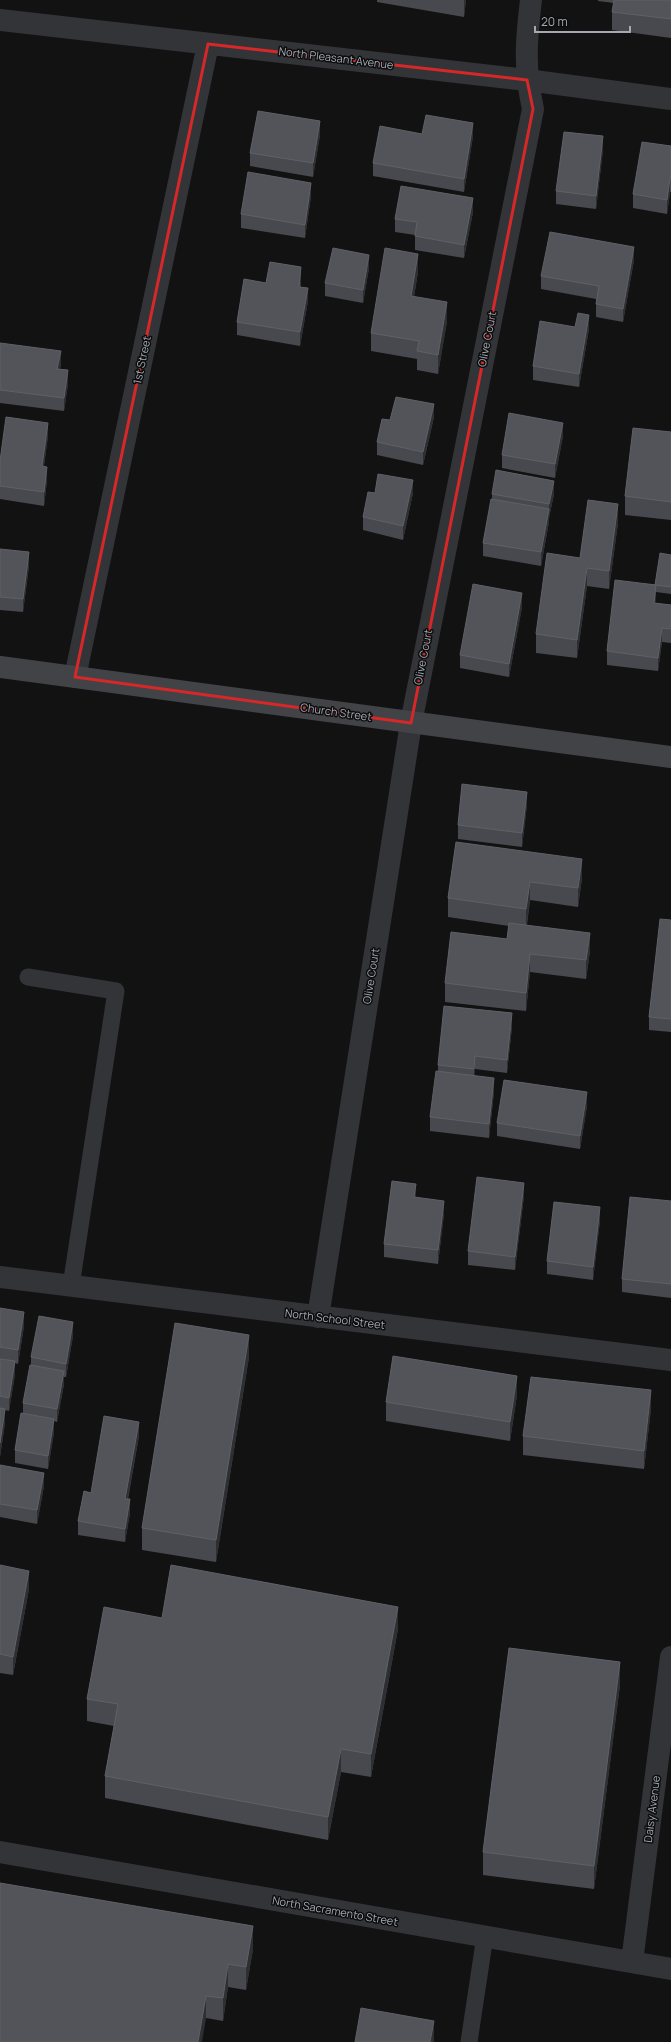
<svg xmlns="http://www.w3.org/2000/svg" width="671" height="2042" font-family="Manrope,sans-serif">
	<rect width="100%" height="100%" fill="#121213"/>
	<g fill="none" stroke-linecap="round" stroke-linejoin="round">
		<path stroke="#333438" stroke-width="17" d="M28 977 116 991 71 1286
			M469 2042 485 1936"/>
		<path stroke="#333438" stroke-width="22" d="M0 20 527 80 671 99
			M75 677 208 44
			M0 1277 671 1360
			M318 1317 411 723 533 109C524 68 526 42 531 0
			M0 1852 671 1969
			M632 1962 671 1657"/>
		<path stroke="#414347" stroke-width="22" d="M0 667 671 757"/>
	</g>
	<path fill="#48494e" d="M377 0H466L464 17 377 2Z
		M598 0H671V38L612 30V12L614 3 598 1Z
		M422 134 473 136 464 192 373 176V163Z
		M320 135 313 177 250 166V153Z
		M671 146V192H670L667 214 633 208V194Z
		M603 150 596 209 556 204V191Z
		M311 196 305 238 241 228V214Z
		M473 212 464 258 415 250V235L395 232V219Z
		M634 260 623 322 596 317V299L541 289V276Z
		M369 268 363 303 325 296V283Z
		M418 272 414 297 447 321 438 374 417 370V359L371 351V333Z
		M301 281V287L308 301 300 346 237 335V322L266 283Z
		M575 327 589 329 579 387 533 380V366Z
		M0 343 61 364 60 369 68 384 64 411 0 403Z
		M434 417 423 465 377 455V442L390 420Z
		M671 432V520L625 515V496Z
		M48 436 44 466 47 480 44 506 0 499V461Z
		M563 436 555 478 502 468V455Z
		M375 493H413L403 540 363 530V517Z
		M492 494H554L549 518V522L541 566 483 556V543L492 500Z
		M618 523 609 589 587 586 577 658 536 653V634L580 558Z
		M0 549 29 566 23 612 0 610Z
		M671 555V594L656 592 655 603 671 605V643L662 642 658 671 607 665V651L655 585Z
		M522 607 509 677 460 668V655Z
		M527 805 522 847 458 839V825Z
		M456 842 582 878 578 907 530 900 527 925 590 951 586 979 530 972 526 1011 445 1002V983L507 939 509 926 448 917V898Z
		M671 920V1032L649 1030V1017Z
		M512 1027 507 1073 475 1069 474 1076 494 1092 489 1138 430 1131V1117L438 1072V1065Z
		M587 1106 580 1149 497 1136V1123Z
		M524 1196 515 1270 468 1265V1251Z
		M416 1197 444 1214 438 1264 384 1257V1244Z
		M671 1201V1298L622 1292V1279Z
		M600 1221 593 1280 547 1274V1261Z
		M0 1308 24 1326 18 1364 15 1363V1374L9 1411 5 1410V1423L0 1457Z
		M73 1336 66 1377H64V1384L57 1422 54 1421V1432L48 1469 15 1463V1450L23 1414V1403L31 1365V1357Z
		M249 1357 216 1562 142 1550V1528Z
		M517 1395 510 1441 386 1421V1402Z
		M651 1409 644 1469 523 1455V1436Z
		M139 1436 128 1499 130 1513 125 1542 78 1535V1521L91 1493Z
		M0 1465 44 1486 37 1524 0 1517Z
		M0 1565 29 1589 13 1675 0 1673Z
		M162 1618 398 1629 371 1777 341 1772 328 1840 105 1798V1776L114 1726 87 1721V1699Z
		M620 1685 594 1889 483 1875V1852Z
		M253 1949 246 1990 228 1987 223 2021 206 2018 0 2042Z"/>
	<path fill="#2e2f32" d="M464 0H466L464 17Z
		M320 121V135L313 177V163Z
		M473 123V136L464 192V179Z
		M603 136V150L596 209V196Z
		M670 178V192L667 214V200Z
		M311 183V196L305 238V225Z
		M473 198V212L464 258V245Z
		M634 247V260L623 322V309Z
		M418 254V272L411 315V296Z
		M369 255V268L363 303V290Z
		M301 267V281L299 300V287Z
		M308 288V301L300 346V332Z
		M447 302V321L438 374V355Z
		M589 315V329L579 387V374Z
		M61 351V364L57 382V369Z
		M68 370V384L64 411V398Z
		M434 404V417L423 465V452Z
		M48 423V436L42 479V466Z
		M563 423V436L555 478V464Z
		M47 467V480L44 506V492Z
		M413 480V493L403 540V526Z
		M554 481V494L549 518V504Z
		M618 504V523L609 589V571Z
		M549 509V522L541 566V552Z
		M29 552V566L23 612V599Z
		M587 568V586L577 658V640Z
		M656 585V598L654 616V603Z
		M522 593V607L509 677V664Z
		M662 628V642L658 671V658Z
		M527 792V805L522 847V833Z
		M582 859V878L578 907V888Z
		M530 882V900L526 928V909Z
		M590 933V951L586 979V960Z
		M530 954V972L526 1011V993Z
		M512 1013V1027L507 1073V1060Z
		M475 1056V1069L474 1083V1069Z
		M494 1078V1092L489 1138V1124Z
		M587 1092V1106L580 1149V1136Z
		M524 1183V1196L515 1270V1257Z
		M416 1184V1197H414Z
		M444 1201V1214L438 1264V1250Z
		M600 1207V1221L593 1280V1267Z
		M24 1312V1326L18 1364V1350Z
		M73 1322V1336L66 1377V1364Z
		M249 1335V1357L216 1562V1540Z
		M15 1361V1374L9 1411V1398Z
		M64 1371V1384L57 1422V1409Z
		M517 1376V1395L510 1441V1422Z
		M651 1390V1409L644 1469V1451Z
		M5 1409V1423L0 1457V1443Z
		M54 1419V1432L48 1469V1456Z
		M139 1422V1436L125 1512V1499Z
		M44 1473V1486L37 1524V1510Z
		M130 1499V1513L125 1542V1529Z
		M29 1571V1589L13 1675V1657Z
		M398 1607V1629L371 1777V1754Z
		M620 1662V1685L594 1889V1866Z
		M341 1749V1772L328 1840V1817Z
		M253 1926V1949L246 1990V1967Z
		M228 1964V1987L223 2021V1998Z
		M206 1996V2018L202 2042H198Z
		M434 2021V2042H430Z"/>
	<path fill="#525459" stroke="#5f6167" d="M614 0H671V19L612 12Z
		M258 111 320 121 313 163 250 153Z
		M426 115 473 123 464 179 373 163 380 126 422 134Z
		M564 132 603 136 596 196 556 191Z
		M642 142 671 146V178H670L667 200 633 194Z
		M248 172 311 183 305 225 241 214Z
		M401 186 473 198 464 245 415 236 417 222 395 219Z
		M550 232 634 247 623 309 596 304 599 286 541 276Z
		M333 248 369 255 363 290 325 283Z
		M385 248 418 254 411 296 447 302 438 355 417 351 419 341 371 333Z
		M270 262 301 267 299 287 308 288 300 332 237 322 244 279 266 283Z
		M578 313 589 315 579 374 533 366 540 321 575 327Z
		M0 343 61 351 57 369 68 370 64 398 0 390Z
		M396 397 434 404 423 452 377 442 382 419 390 420Z
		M509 413 563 423 555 464 502 455Z
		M6 417 48 423 42 466 47 467 44 492 0 486V461Z
		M633 428 671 432V502L625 496Z
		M496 470 554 481 549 504 492 494Z
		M378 474 413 480 403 526 363 517 368 492 375 493Z
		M491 499 549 509 541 552 483 543Z
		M588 500 618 504 609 571 587 568 577 640 536 634 547 553 580 558Z
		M0 549 29 552 23 599 0 597Z
		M660 553 671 555V587L655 585Z
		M615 580 656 585 654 603 671 605V629L662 628 658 658 607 651Z
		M473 584 522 593 509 664 460 655Z
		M462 784 527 792 522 833 458 825Z
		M456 842 582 859 578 888 530 882 526 909 448 898Z
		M660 919 671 920V1019L649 1017Z
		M509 923 590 933 586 960 530 954 526 993 445 983 451 932 507 939Z
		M444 1006 512 1013 507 1060 475 1056 474 1069 438 1065Z
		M436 1071 494 1078 489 1124 430 1117Z
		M504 1080 587 1092 580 1136 497 1123Z
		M477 1177 524 1183 515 1257 468 1251Z
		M392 1181 416 1184 414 1197 444 1201 438 1250 384 1244Z
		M630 1197 671 1201V1284L622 1279Z
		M554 1202 600 1207 593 1267 547 1261Z
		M0 1308 24 1312 18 1350 0 1347Z
		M39 1316 73 1322 66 1364 31 1357Z
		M175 1323 249 1335 216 1540 142 1528Z
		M393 1356 517 1376 510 1422 386 1402Z
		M0 1359 15 1361 9 1398 0 1396Z
		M30 1365 64 1371 57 1409 23 1403Z
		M531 1377 651 1390 644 1451 523 1436Z
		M0 1408 5 1409 0 1443Z
		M21 1413 54 1419 48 1456 15 1450Z
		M104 1416 139 1422 125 1499H130L125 1529 78 1521 84 1491 91 1493Z
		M0 1465 44 1473 37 1510 0 1504Z
		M0 1565 29 1571 13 1657 0 1654Z
		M171 1565 398 1607 371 1754 341 1749 328 1817 105 1776 118 1704 87 1699 104 1607 162 1618Z
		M509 1648 620 1662 594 1866 483 1852Z
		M0 1883 253 1926 246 1967 228 1964 223 1998 206 1996 198 2042H0Z
		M361 2008 434 2021 430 2042H355Z"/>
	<path fill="none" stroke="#d62828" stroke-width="3" stroke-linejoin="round" d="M208 44 527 80 533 109 411 723 75 677Z"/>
	<g text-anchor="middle" stroke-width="3" stroke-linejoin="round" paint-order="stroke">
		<g font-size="11" fill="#a4a9b3" stroke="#0d0d0e">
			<text transform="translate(336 58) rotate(7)" y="4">North Pleasant Avenue</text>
			<text transform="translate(487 339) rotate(-79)" y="4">Olive Court</text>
			<text transform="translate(142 360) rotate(-78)" y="4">1st Street</text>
			<text transform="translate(423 657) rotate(-79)" y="4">Olive Court</text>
			<text transform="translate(336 712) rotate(8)" y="4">Church Street</text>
			<text transform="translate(371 976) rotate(-81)" y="4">Olive Court</text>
			<text transform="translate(335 1319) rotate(7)" y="4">North School Street</text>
			<text transform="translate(652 1809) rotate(-83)" y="4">Daisy Avenue</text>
			<text transform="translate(335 1911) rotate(10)" y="4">North Sacramento Street</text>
		</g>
	</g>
	<path d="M535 26v6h95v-6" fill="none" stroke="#a4a9b3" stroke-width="2"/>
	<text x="541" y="26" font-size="12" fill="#a4a9b3" stroke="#0d0d0e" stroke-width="3" paint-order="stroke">20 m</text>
</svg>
